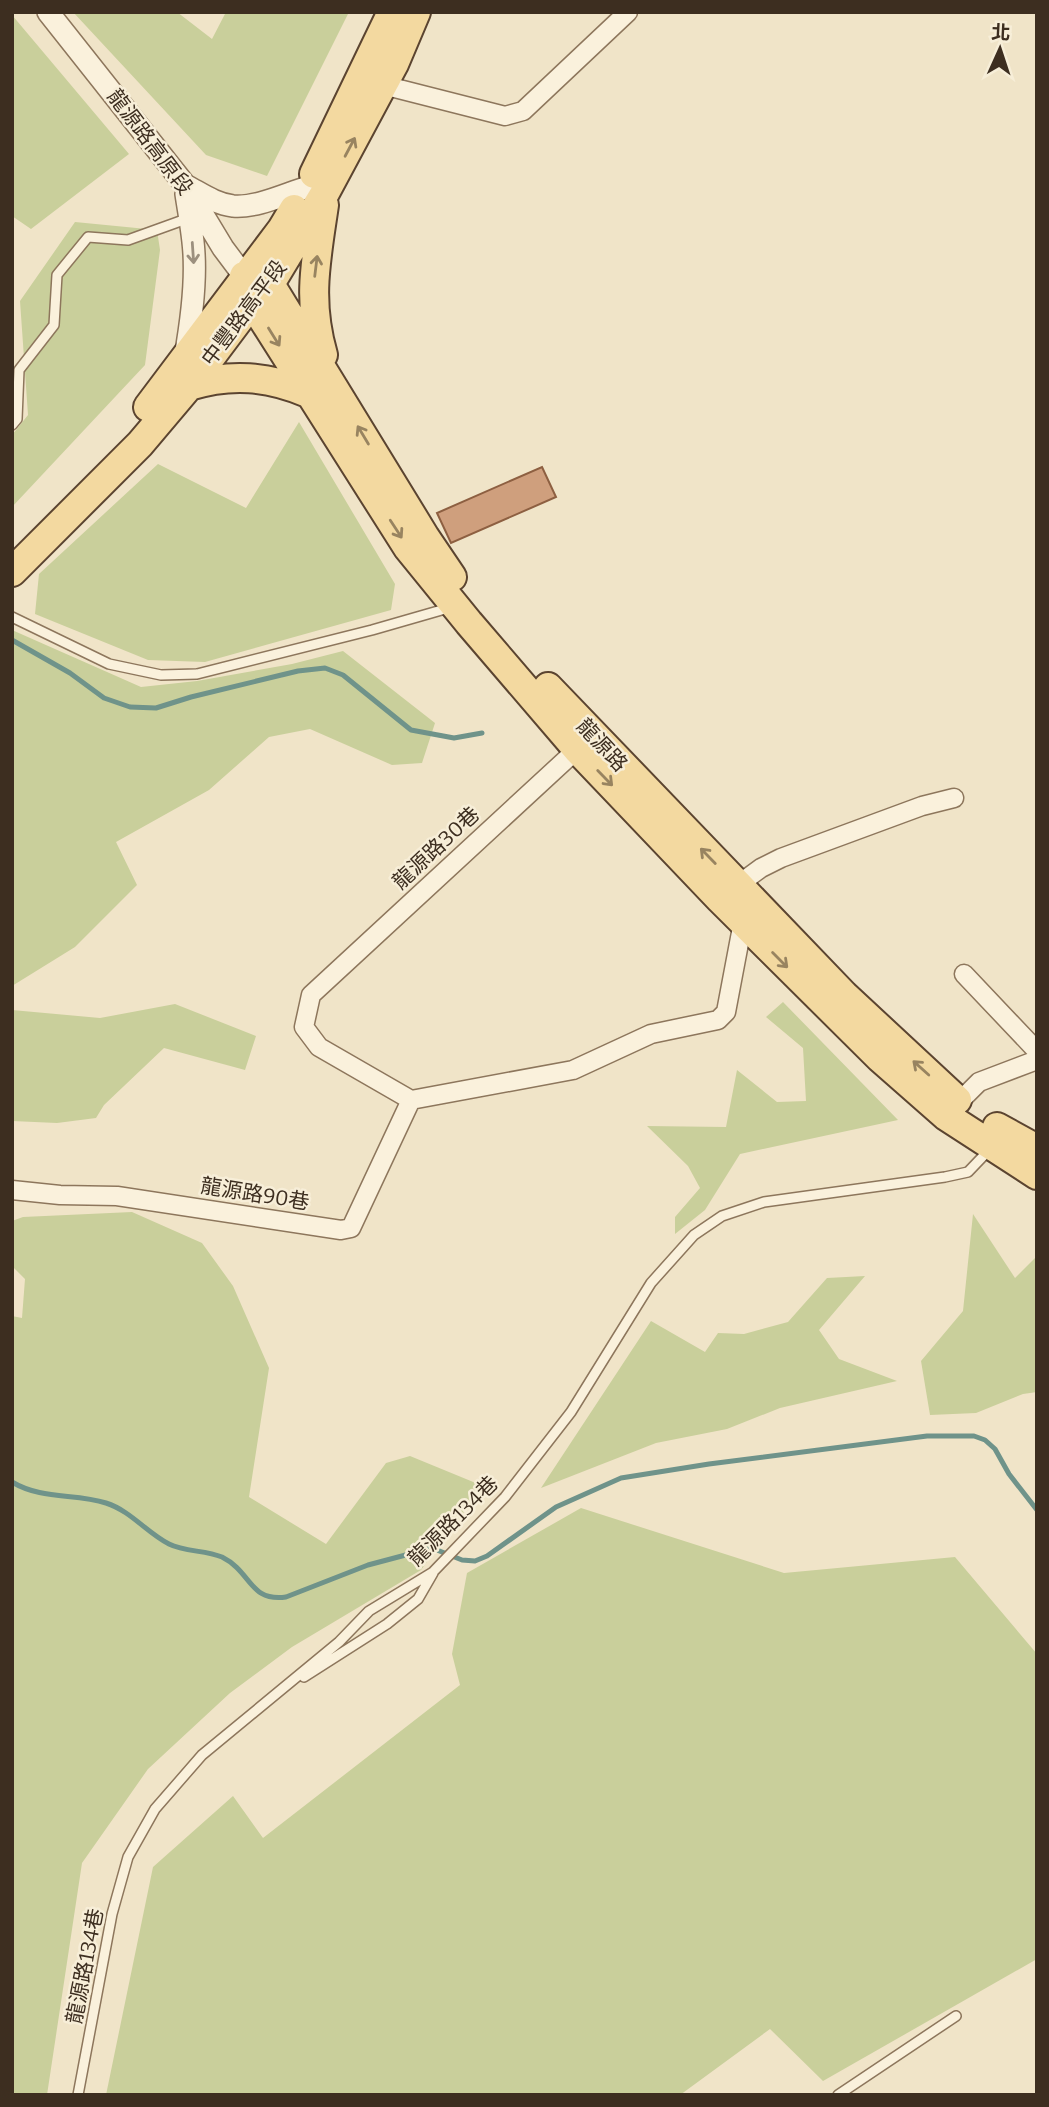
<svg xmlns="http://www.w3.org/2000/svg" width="1049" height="2107" font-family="Bitter,'Noto Sans TC',serif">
	<rect width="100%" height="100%" fill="#f0e4c8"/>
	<path fill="#c9cf9b" d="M73 12H177L212 39 226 12H349L267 176 206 155Z
		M12 15 129 154 31 229 12 216Z
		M75 222 157 230 160 250 145 365 12 507V435L28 415 20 301Z
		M299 422 395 584 391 610 205 662 148 660 35 614 39 574 158 464 246 508Z
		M12 630 141 687 197 681 292 664 343 651 435 723 422 763 392 765 310 729 269 737 209 790 116 842 137 885 75 947 12 986Z
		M783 1002 898 1120 740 1154 705 1210 675 1234V1217L700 1188 688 1166 647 1126 726 1127 737 1070 777 1102 806 1101 803 1048 766 1017Z
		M175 1004 256 1036 245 1070 164 1048 104 1105 96 1118 57 1123 12 1121V1010L100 1018Z
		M132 1212 202 1243 233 1286 269 1368 249 1497 326 1544 386 1463 410 1456 483 1486 421 1570 292 1647 230 1693 148 1769 82 1863 47 2095H12V1316L22 1318 25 1279 12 1266V1221L23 1217Z
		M973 1214 1015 1278 1037 1256V1392L1023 1394 976 1413 930 1415 921 1361 963 1311Z
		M865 1276 819 1330 839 1359 897 1381 780 1408 727 1429 656 1443 541 1488 651 1321 705 1352 718 1333 744 1334 788 1322 827 1278Z
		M581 1508 784 1573 955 1557 1037 1654V1959L823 2081 770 2029 680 2095H106L153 1867 233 1796 263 1838 460 1685 452 1654 467 1573Z"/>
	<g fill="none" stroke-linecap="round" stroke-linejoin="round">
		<path stroke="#6f938a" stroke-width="5" d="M12 640 70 673 104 698 130 707 156 708 191 697 298 671 325 668 343 675 411 730 454 738 482 733
			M12 1482C42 1500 75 1493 106 1503 131 1511 147 1533 169 1544 185 1552 205 1550 222 1557 252 1572 249 1602 286 1597L368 1565 432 1548 462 1560 475 1561 487 1556 556 1507 621 1478 709 1464 927 1436H974L985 1440 995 1449 1009 1474 1037 1510"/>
	</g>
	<path fill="#cf9f7d" stroke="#8d5f41" stroke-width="2" d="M542 467 556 497 451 543 437 513Z"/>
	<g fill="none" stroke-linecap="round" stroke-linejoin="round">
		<g stroke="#8d765c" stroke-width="12">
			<path id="service" d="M12 425 17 419 19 370 54 325 57 275 88 237 128 240 189 218
				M12 617 109 664 161 675 197 674 372 630 452 607
				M304 1677 387 1624 418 1599 433 1573
				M78 2095 112 1914 128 1857 155 1809 202 1755 339 1642 369 1611 433 1572 505 1497 571 1412 651 1283 694 1235 722 1216 764 1202 945 1177 968 1172 990 1149
				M838 2095 956 2016"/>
		</g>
		<g stroke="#8d765c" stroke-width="21">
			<path id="minor" d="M383 85 505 116 523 111 628 12
				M585 742 311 995 304 1027 319 1047 411 1100 573 1070 651 1034 718 1020 726 1012 743 922
				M731 890 761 868 781 858 922 806 954 798
				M964 974 1037 1051
				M953 1108 979 1082 1037 1060
				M12 1190 60 1195 117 1196 341 1230 351 1228 411 1100"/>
		</g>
		<g stroke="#8d765c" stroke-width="24">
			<path id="tertiary" d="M48 12 185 185 223 248 244 276
				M187 186C202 194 216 204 233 206 257 208 285 194 308 187
				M185 357C191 323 196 288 194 254 193 234 189 214 186 194"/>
		</g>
		<g stroke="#5b4430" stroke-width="32">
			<path id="primary" d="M314 174 392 12
				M244 276 252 302 408 548 469 623 577 749 720 899 880 1058 946 1116 1037 1175
				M244 276 270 284 425 537 452 577
				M323 355C307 300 316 260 324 205
				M189 386C231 373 268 376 308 393
				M148 407 282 229 294 209
				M12 572 140 444 189 386 252 302 270 284 326 191 394 64 416 12
				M548 687 844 995 957 1100
				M997 1127 1037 1149"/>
		</g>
		<use href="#service" stroke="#faf1dc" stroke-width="9"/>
		<use href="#minor" stroke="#faf1dc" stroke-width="18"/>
		<use href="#tertiary" stroke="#faf1dc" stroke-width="21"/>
		<use href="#primary" stroke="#f3d9a0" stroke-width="28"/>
	</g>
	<defs><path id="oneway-shaft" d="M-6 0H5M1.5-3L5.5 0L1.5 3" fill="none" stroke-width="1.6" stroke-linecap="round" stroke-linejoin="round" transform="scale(1.75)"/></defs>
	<g stroke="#988460">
		<use href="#oneway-shaft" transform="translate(350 147) rotate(-62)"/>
		<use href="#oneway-shaft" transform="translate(316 266) rotate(-83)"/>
		<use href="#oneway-shaft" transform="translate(274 337) rotate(58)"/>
		<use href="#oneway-shaft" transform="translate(363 435) rotate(-121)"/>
		<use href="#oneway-shaft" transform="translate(396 529) rotate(57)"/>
		<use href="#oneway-shaft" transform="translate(605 778) rotate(46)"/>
		<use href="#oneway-shaft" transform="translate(708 856) rotate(-134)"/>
		<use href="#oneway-shaft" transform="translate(780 960) rotate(45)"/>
		<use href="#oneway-shaft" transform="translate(921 1068) rotate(-138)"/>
	</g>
	<use stroke="#9c907e" href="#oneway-shaft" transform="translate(193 253) rotate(86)"/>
	<g text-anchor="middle" stroke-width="5" stroke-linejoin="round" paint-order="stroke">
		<g font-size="21" fill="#3d2e20" stroke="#f7eed8">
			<text transform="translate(150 142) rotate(53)" y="7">龍源路高原段</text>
			<text transform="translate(244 313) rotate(-53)" y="7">中豐路高平段</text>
			<text transform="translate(602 745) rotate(47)" y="7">龍源路</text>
			<text transform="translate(436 848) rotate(-43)" y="7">龍源路30巷</text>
			<text transform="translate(255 1194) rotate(9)" y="7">龍源路90巷</text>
			<text transform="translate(453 1521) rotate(-45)" y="7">龍源路134巷</text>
			<text transform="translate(85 1966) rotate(-79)" y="7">龍源路134巷</text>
		</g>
	</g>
	<rect width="1049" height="2107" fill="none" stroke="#3d2e20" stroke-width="28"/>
	<g transform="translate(1000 49) rotate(3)" stroke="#f7eed8" stroke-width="5" paint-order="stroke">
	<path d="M0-5L12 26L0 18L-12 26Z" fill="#3d2e20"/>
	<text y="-10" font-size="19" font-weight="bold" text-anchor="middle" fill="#3d2e20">北</text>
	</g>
</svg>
